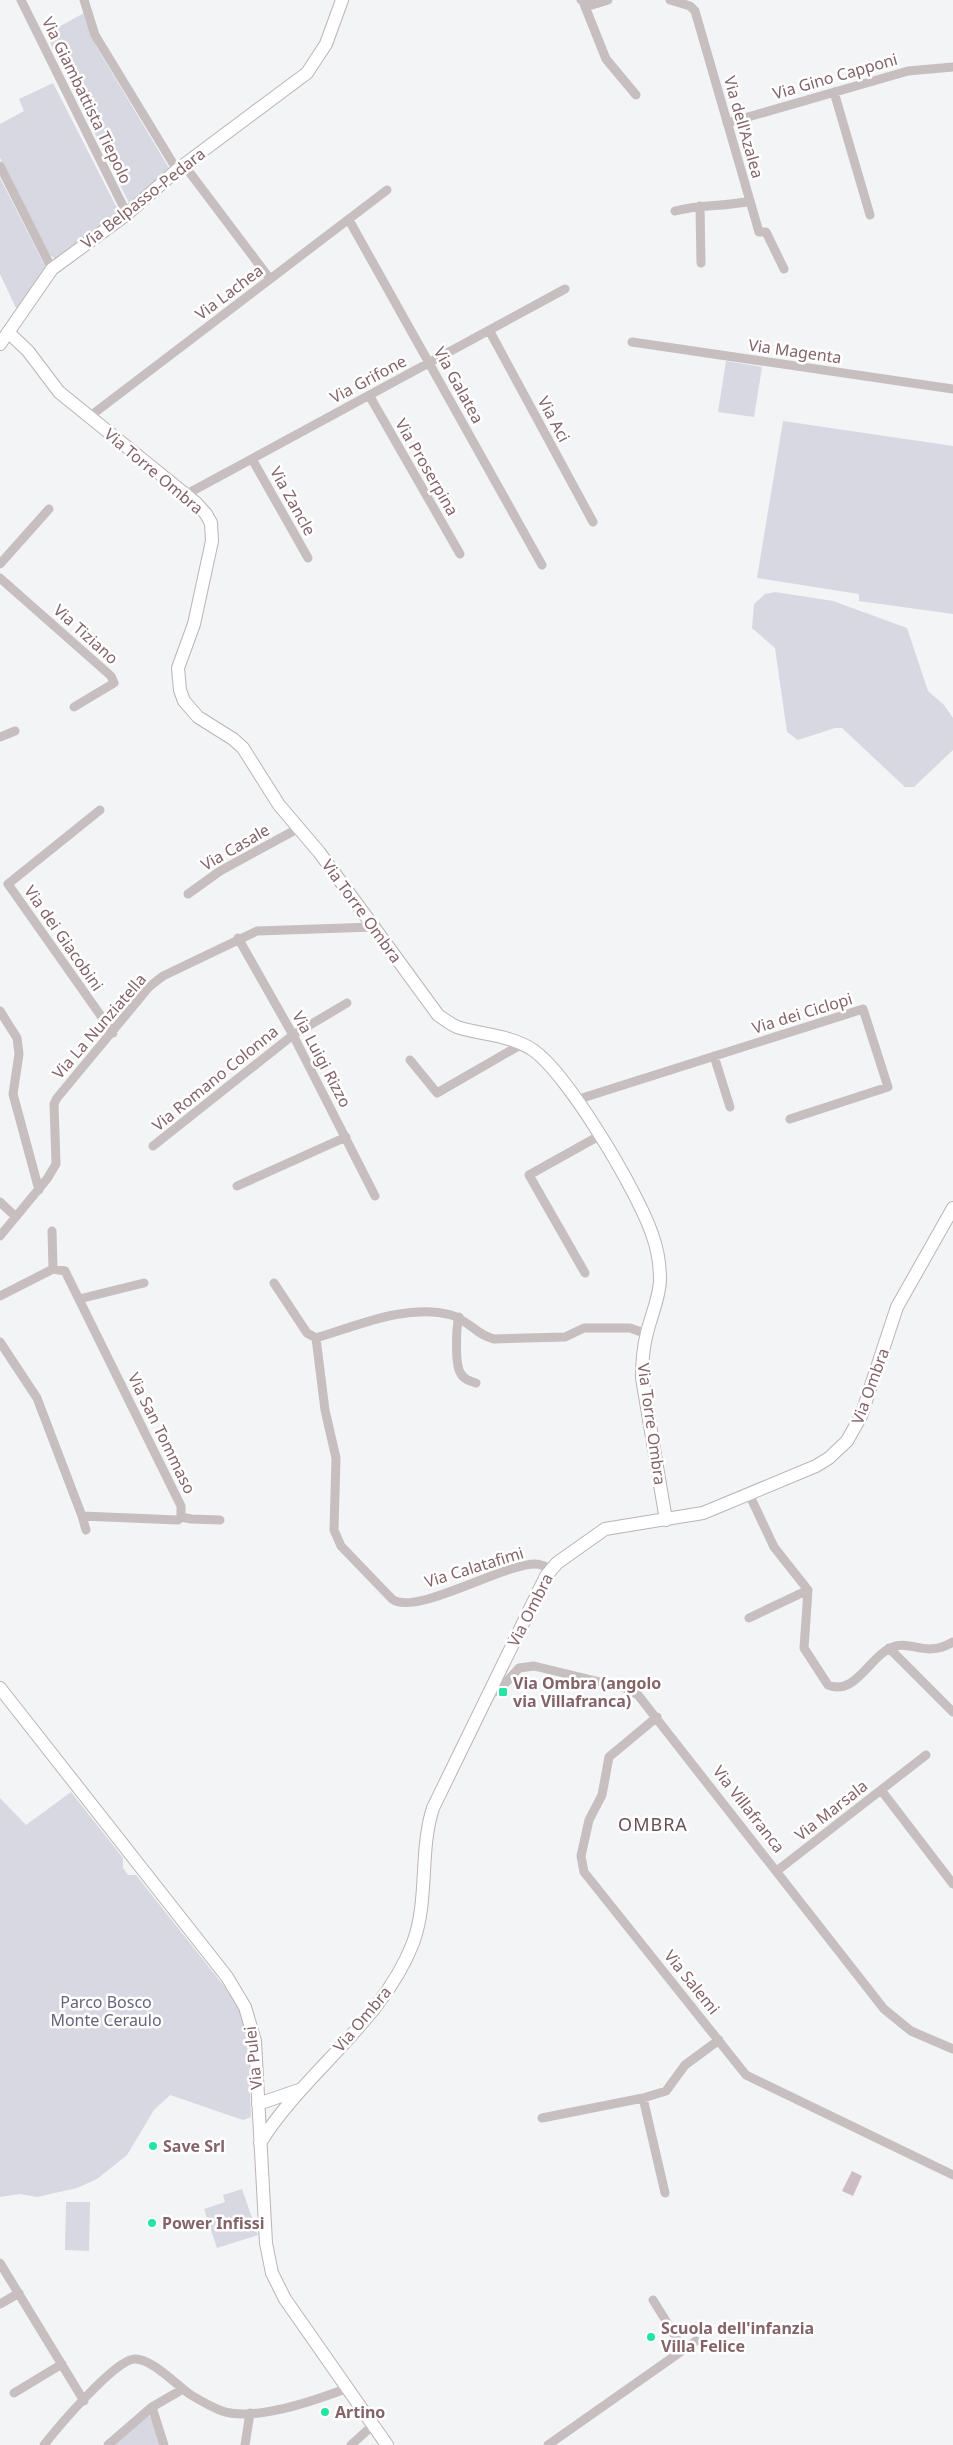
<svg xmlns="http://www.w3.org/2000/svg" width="953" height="2445" font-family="'Noto Sans',sans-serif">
	<rect width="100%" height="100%" fill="#f2f4f6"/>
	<path fill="#d8d8e2" d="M84 13 96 46 169 168V173L133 203H129L46 34Z
		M53 83 120 214 56 260 50 255 0 158V124L24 111 19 99Z
		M0 178 45 266V272L17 310 0 274Z
		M726 361 762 367 754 417 718 412Z
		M783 421 953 446V614L859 601V594L757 578Z
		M775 592 833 601 907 628 928 691 944 705 953 718V750L914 787H905L842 728H835L798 740 787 732 775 648 752 628 754 604 765 594Z
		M71 1792 123 1858V1868L128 1875H136L228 1991 242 2015 248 2046 251 2117 243 2120 170 2095 154 2110 127 2155 97 2179 77 2188 37 2197 20 2194 0 2197V1798L26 1825Z
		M242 2189 258 2235 217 2248 204 2209 225 2202 223 2195Z
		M66 2202H90L89 2251 65 2250Z
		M148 2415 152 2418 161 2445H114Z"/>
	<path fill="#cdbcc2" d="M852 2171 862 2176 853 2196 842 2191Z"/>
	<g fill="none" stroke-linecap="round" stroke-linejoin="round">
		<g stroke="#bdb3b4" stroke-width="14">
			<path id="secondary" d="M8 332 28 351 59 392 196 503 206 514 211 523 212 541 194 624 178 668 180 690 184 701 198 717 233 739 243 748 279 805 319 852 438 1015C444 1019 450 1024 457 1027 482 1035 511 1035 533 1050 568 1074 640 1195 653 1237 658 1251 660 1267 660 1281 659 1299 651 1316 647 1333 643 1348 642 1362 642 1378L666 1520
				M0 344 52 269 127 214 177 170 307 73 326 44 342 0
				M0 1688 227 1977 245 2007 255 2041 266 2243 272 2273 285 2299 387 2445
				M258 2104 299 2090
				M260 2143C304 2072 382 2023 413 1943 429 1900 419 1851 433 1808L546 1576 557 1563 605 1529 703 1513 816 1466 829 1458 847 1441 861 1416 897 1307 953 1208"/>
		</g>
		<path stroke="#c7bec0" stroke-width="9" d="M21 0 127 214
			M84 0 95 35 177 170
			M581 0 592 5 608 0
			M670 0 690 6 695 11 759 232H766L784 269
			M584 4 606 59 636 95
			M834 92 870 215
			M727 123 908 71 953 67
			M184 165 270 279
			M0 166 52 269
			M700 206 701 263
			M675 211C700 204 725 207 750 201
			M349 220 542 565
			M489 330 593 522
			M632 342 953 389
			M369 395 460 554
			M89 417 387 190
			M252 459 308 558
			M185 495 565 289
			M0 564 49 509
			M0 578 111 676 114 683 74 707
			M0 737 15 731
			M100 810 8 884 113 1033
			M188 894 220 871 299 828
			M238 938 293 1035 375 1196
			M0 1011 17 1038 19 1054 13 1094 39 1190
			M714 1056 730 1107
			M410 1060 437 1093 522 1044
			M576 1100 863 1009 888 1087 790 1119
			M153 1146 293 1035 347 1003
			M237 1186 346 1137
			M0 1202 16 1217
			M52 1231 53 1269
			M0 1236 47 1179 56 1164 54 1104 57 1098 149 987 163 976 257 931 374 927
			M585 1273 529 1175 599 1136
			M274 1283 307 1333 316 1338
			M0 1296 53 1269 65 1271 181 1506V1517L178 1520 82 1516 37 1398 0 1342
			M79 1299 144 1283
			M459 1317C456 1327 455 1363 460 1372 463 1379 469 1381 476 1383
			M316 1338 325 1410 336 1458 334 1530 341 1546 392 1599C415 1617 504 1563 536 1564 541 1564 546 1567 551 1569
			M316 1338C357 1326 407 1303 451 1315 468 1320 478 1336 494 1339L565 1337 584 1328H630L647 1334
			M749 1494 774 1547 808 1590 804 1648 828 1685C855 1696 869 1658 890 1648 910 1638 924 1659 953 1642
			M82 1516 86 1530
			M181 1517 191 1519 220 1520
			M749 1618 808 1590
			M889 1648 953 1712
			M490 1690 494 1692 501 1688 519 1668 534 1666 625 1688 638 1695 884 2009 911 2031 953 2049
			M657 1717 609 1757 602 1795 589 1820 581 1856 584 1872 746 2075 953 2175
			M881 1790 926 1755
			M778 1870 881 1790 953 1884
			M643 2098 665 2193
			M542 2118 643 2098 666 2091 685 2065 719 2040
			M0 2263 84 2401
			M653 2300 684 2350
			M0 2304 19 2293
			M14 2393 62 2364
			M152 2407 164 2445
			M44 2445C58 2427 114 2361 134 2359 152 2358 177 2386 191 2395 201 2401 211 2407 222 2411 255 2422 316 2400 348 2388
			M108 2445 152 2407 183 2389
			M245 2445 250 2413
			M351 2445 373 2425
			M548 2445 696 2341"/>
		<use href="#secondary" stroke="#fff" stroke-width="12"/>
	</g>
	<g fill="#23e5a1" stroke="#fff" stroke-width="2">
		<rect x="498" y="1687" width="10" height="10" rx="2.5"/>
		<circle cx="153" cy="2146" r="5"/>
		<circle cx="152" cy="2223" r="5"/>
		<circle cx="651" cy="2337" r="5"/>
		<circle cx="325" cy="2412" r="5"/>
	</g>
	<g text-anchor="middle" stroke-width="5" stroke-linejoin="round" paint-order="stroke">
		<g font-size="16" fill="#846469" stroke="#fff">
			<text transform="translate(835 76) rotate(-16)" y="6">Via Gino Capponi</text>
			<text transform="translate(87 100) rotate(64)" y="6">Via Giambattista Tiepolo</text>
			<text transform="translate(744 127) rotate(74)" y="6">Via dell'Azalea</text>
			<text transform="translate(143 198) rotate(-38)" y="6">Via Belpasso-Pedara</text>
			<text transform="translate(229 292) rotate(-37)" y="6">Via Lachea</text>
			<text transform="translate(795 351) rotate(8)" y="6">Via Magenta</text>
			<text transform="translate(368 379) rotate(-28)" y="6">Via Grifone</text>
			<text transform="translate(459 385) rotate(61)" y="6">Via Galatea</text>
			<text transform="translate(554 419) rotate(62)" y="6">Via Aci</text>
			<text transform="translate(427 467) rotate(60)" y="6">Via Proserpina</text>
			<text transform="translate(154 471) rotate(40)" y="6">Via Torre Ombra</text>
			<text transform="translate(293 501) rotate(61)" y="6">Via Zancle</text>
			<text transform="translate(86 634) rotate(42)" y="6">Via Tiziano</text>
			<text transform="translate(235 847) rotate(-30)" y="6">Via Casale</text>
			<text transform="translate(362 911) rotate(54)" y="6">Via Torre Ombra</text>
			<text transform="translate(64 938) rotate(55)" y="6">Via dei Giacobini</text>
			<text transform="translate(802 1013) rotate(-17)" y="6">Via dei Ciclopi</text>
			<text transform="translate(99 1026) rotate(-49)" y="6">Via La Nunziatella</text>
			<text transform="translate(322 1059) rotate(62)" y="6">Via Luigi Rizzo</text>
			<text transform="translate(215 1078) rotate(-39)" y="6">Via Romano Colonna</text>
			<text transform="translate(870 1386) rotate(-70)" y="6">Via Ombra</text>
			<text transform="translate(652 1424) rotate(82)" y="6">Via Torre Ombra</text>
			<text transform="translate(162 1433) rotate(64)" y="6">Via San Tommaso</text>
			<text transform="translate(474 1567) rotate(-17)" y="6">Via Calatafimi</text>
			<text transform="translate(530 1610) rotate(-63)" y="6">Via Ombra</text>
			<text transform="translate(749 1809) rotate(52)" y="6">Via Villafranca</text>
			<text transform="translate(831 1810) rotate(-38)" y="6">Via Marsala</text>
			<text transform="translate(692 1982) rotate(51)" y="6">Via Salemi</text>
			<text transform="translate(362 2019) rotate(-50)" y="6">Via Ombra</text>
			<text transform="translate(253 2058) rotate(-96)" y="6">Via Pulei</text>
		</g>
		<g font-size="16" font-weight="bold" fill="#846469" stroke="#fff" text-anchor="start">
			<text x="513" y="1689">Via Ombra (angolo<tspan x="513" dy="18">via Villafranca)</tspan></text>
			<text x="163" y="2152">Save Srl</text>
			<text x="162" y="2229">Power Infissi</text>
			<text x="661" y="2334">Scuola dell'infanzia<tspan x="661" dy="18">Villa Felice</tspan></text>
			<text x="335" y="2418">Artino</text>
		</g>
		<g font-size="16" fill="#68637b" stroke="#fff">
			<text x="106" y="2008">Parco Bosco<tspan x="106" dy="18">Monte Ceraulo</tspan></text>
		</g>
		<g font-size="18" letter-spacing="1" fill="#695255" stroke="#fff">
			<text x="653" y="1831">OMBRA</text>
		</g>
	</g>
</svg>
